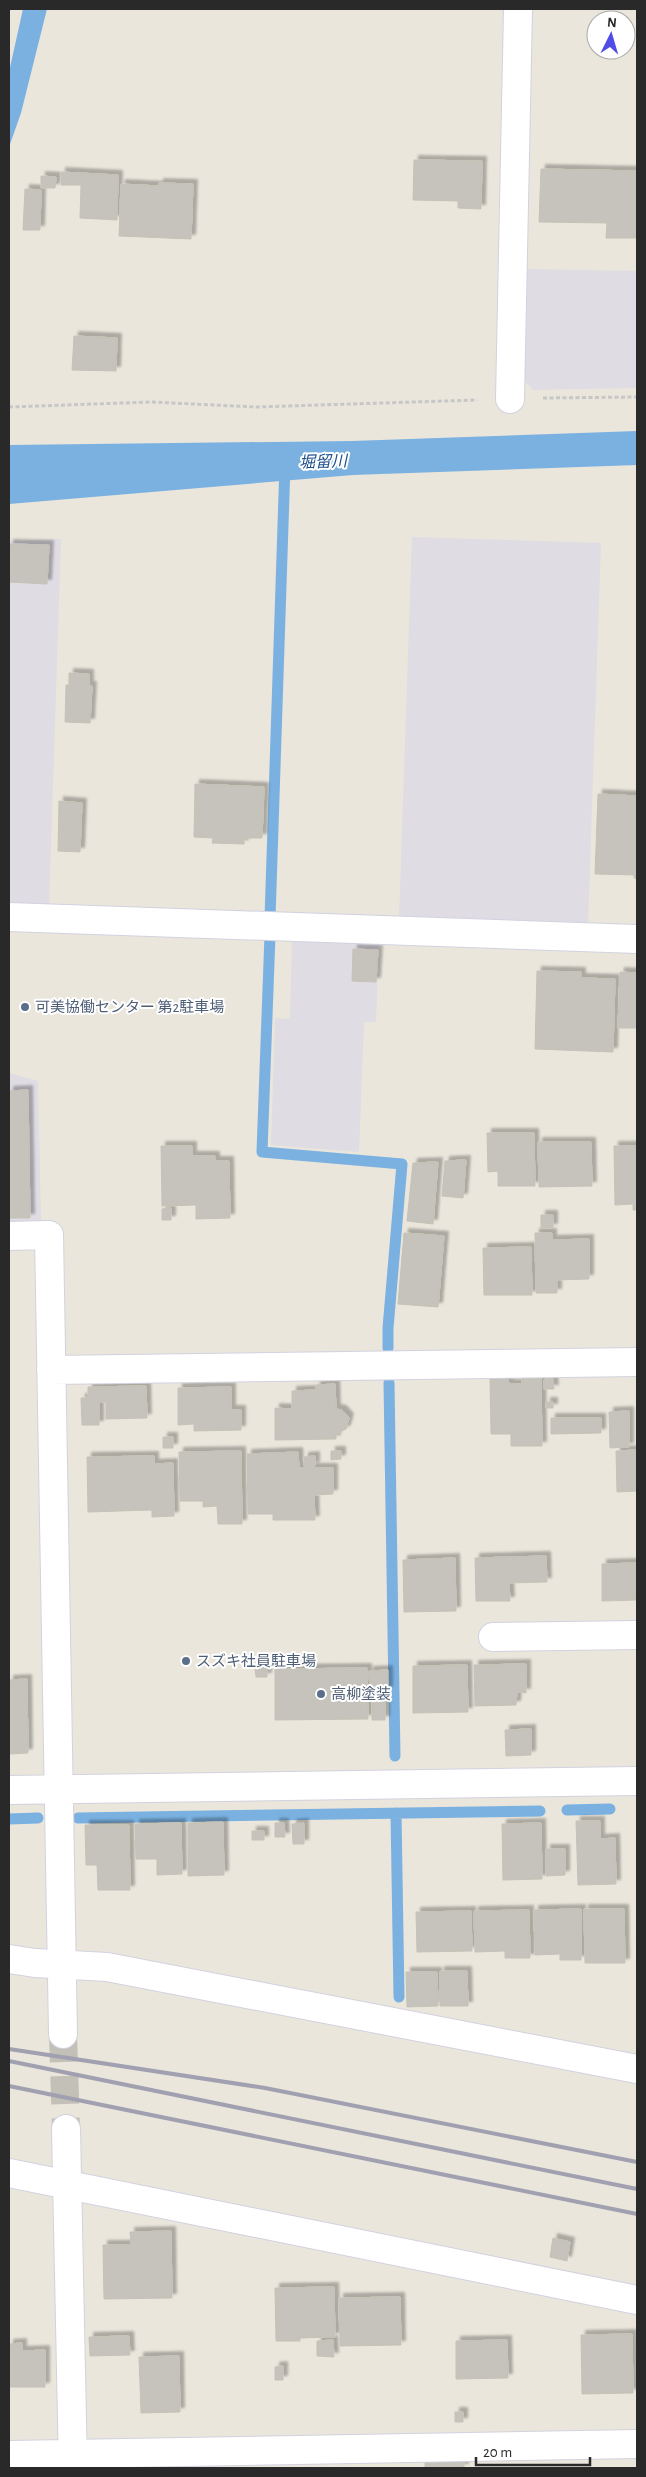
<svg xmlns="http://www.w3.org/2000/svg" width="646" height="2477" font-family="'Alegreya Sans','Noto Sans JP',sans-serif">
	<defs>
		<filter id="shadow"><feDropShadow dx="4.5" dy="-4.5" stdDeviation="1" flood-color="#0004"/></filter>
	</defs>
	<rect width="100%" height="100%" fill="#eae6dc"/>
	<path fill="#dfdce3" d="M527 269 637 271V388L533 390 525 381Z
		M412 537 601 543 588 925 399 919Z
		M61 539 49 907 9 906V541Z
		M292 941 379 944 376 1022H364L359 1152 271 1145 275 1018 290 1019Z
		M9 1073 38 1081 41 1221 9 1222Z"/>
	<path fill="#7ab1e1" d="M23 9H47L21 113 9 147V72Z
		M637 431V465L353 475 9 504V445L352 441Z"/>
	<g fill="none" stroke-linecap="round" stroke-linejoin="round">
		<path stroke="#7ab1e1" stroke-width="11" d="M270 918 285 465
			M270 935 262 1152 402 1164 388 1328V1348
			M389 1383 395 1756
			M567 1810 610 1809
			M396 1813 399 1997
			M78 1818 540 1811
			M9 1819 38 1818"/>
	</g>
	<path fill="#c5c3bc" stroke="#c5c2b6" filter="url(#shadow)" d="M414 160 482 161 481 209 458 208V201L413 200Z
		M541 169 637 171V238H606L607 223 539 222Z
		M61 172 118 175 117 220 80 218 81 185H61Z
		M41 176 56 177 55 188H41Z
		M159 183 193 184 191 239 119 236 121 184 159 186Z
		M25 189 41 190 40 230H23Z
		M74 336 117 338 116 371 72 370Z
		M9 544 49 545 47 584 9 582Z
		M69 673 89 674V686H92L90 723 65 722 66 685H69Z
		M195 784 264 787 262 838H244V844L212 843 213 838 194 837Z
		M598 794 637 796V879L634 878V875L595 874Z
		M59 801 82 803 80 852 58 851Z
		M353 949 378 950 376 982 352 981Z
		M537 971 581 972V978L615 979 613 1052 535 1049Z
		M620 972 637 973V1028H618Z
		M28 1090 30 1218H9V1091Z
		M487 1133H534L535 1186H498V1171L488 1172Z
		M538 1142H591L592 1186 539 1187Z
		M161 1146H192V1156H215V1161H229L230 1218 196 1219V1205L162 1206Z
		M614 1146H637V1210H633V1204L615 1205Z
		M466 1160 463 1198 442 1196 445 1161Z
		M438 1162 433 1224 407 1221 413 1163Z
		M171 1208V1220H162V1209Z
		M541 1215H553V1228H541Z
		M404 1233 444 1236 438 1307 398 1304Z
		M535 1233H552V1240L589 1239V1279L557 1280V1293H536Z
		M531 1247 532 1295H484L483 1248Z
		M522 1378H541L542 1446H511V1434H491L490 1379H508L509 1384H522Z
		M553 1379 554 1389H544V1380Z
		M335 1384 336 1409 342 1410 349 1418 346 1429 336 1434V1439L275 1440V1408L292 1409V1391L316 1390V1385Z
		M146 1386 147 1418 106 1419V1402H99V1425H82L81 1398H88V1387Z
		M231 1387V1410H241V1430L194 1431V1424L178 1425V1388Z
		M546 1402H553V1408H546Z
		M629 1411V1447L610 1448 609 1412Z
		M551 1418H601V1433L551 1434Z
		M163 1437H173V1448H163Z
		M637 1450V1491L617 1492 616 1451Z
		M241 1451 242 1524H218L217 1506 203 1507V1501H180L179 1452Z
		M331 1451H341V1459L331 1460Z
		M298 1452 299 1468H333V1494L314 1495 315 1520H273V1514H248L247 1454Z
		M154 1456V1464L173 1463 174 1516 152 1517V1510L88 1512 87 1457Z
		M315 1456V1466H304V1457Z
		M546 1556 547 1582 509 1583 510 1601H476L475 1558Z
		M455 1558 456 1611 404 1612 403 1560Z
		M637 1563V1600L602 1601V1564Z
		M526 1664V1693L517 1692 516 1705 475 1706 474 1665Z
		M467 1665 468 1712 413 1713V1666Z
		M367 1668 368 1719 275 1720V1669Z
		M255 1669H267V1677H256Z
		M388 1670V1691H370L369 1671Z
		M27 1679 28 1753 9 1754V1680Z
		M385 1693V1720H372V1694Z
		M531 1729V1755L506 1756 505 1730Z
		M576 1821H600V1839L615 1838 616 1884 578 1885Z
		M223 1822 224 1875 188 1876V1823Z
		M181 1823 182 1874 157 1875V1859H136L135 1824Z
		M275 1823H284L285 1837H275Z
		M304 1823V1844H293L292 1824Z
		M541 1823 542 1879 503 1880 502 1824Z
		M85 1825H129L130 1890H98L97 1865H86Z
		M252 1831H264V1840H252Z
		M546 1849H565V1875L546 1876Z
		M581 1909V1960H560V1954L535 1955 534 1910Z
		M584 1909H624L625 1963H585Z
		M529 1910 530 1958H505V1951L475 1952 474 1911Z
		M471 1911 472 1951 417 1952 416 1912Z
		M440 1971H467L468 2006H440Z
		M406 1972H437L438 2006 407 2007Z
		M171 2231 172 2298 104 2299 103 2245H131L130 2232Z
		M553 2238 570 2242 567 2261 550 2257Z
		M334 2287 335 2337 300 2338V2341H276L275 2288Z
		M400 2297 401 2345 340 2346 339 2298Z
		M632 2334 633 2393 582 2394 581 2335Z
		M129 2336 130 2355 90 2356 89 2337Z
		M333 2340 334 2357 317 2356V2341Z
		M507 2340 508 2378 456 2379V2341Z
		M22 2343V2351L45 2350V2387H9V2344Z
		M179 2356 180 2412 141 2413 139 2357Z
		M283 2366V2380H275V2367Z
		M455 2412H463V2422H455Z
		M425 2461H464V2468H425Z"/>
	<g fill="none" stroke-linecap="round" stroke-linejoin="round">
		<path stroke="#c3c0b8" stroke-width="28" stroke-dasharray="28 14" stroke-linecap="butt" d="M63 2034 66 2129"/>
		<g stroke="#d2d2e0" stroke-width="30">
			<path id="minor" d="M510 399 518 9
				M9 917 637 939
				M9 1236 49 1235 63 2034
				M51 1370 637 1362
				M493 1637 637 1635
				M9 1790 637 1781
				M9 1959 35 1963 107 1967 637 2069
				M66 2129 73 2468
				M9 2173 637 2300
				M9 2455 637 2444"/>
		</g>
		<path stroke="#c7c7c7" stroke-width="3" stroke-dasharray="4 2.5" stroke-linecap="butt" d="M543 398 637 397
			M9 407 151 402 256 407 477 400"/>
		<use href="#minor" stroke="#fff" stroke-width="28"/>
		<path stroke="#a1a0b1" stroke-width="4" d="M9 2049 265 2088 637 2162
			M9 2061 637 2189
			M9 2086 637 2214"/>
	</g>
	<g fill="#5c6f8a" stroke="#fff" stroke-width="2">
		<circle cx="25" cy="1007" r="5"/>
		<circle cx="186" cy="1661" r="5"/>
		<circle cx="321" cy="1694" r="5"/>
	</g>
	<g text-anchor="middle" stroke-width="4" stroke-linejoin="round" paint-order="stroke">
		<g font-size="15" fill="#4e5e75" stroke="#fff" text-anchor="start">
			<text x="35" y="1012">可美協働センター 第2駐車場</text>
			<text x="196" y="1666">スズキ社員駐車場</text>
			<text x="331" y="1699">高柳塗装</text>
		</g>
		<g font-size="16" font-style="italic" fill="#1c4e8a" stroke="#fff">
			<text transform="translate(323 461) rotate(-2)" y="6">堀留川</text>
		</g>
	</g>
	<rect width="646" height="2477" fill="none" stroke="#292929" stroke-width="20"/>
	<g transform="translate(611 35) rotate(5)"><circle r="24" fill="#ffffff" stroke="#a9a9a9"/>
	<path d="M0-4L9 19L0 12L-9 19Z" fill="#4f4de6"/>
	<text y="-8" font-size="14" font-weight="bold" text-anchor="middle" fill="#292929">N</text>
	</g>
	<path d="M476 2457v8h114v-8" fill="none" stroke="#292929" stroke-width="2.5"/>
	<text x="483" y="2457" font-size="15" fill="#292929" stroke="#ffffff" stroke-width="4" paint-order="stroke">20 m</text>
</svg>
